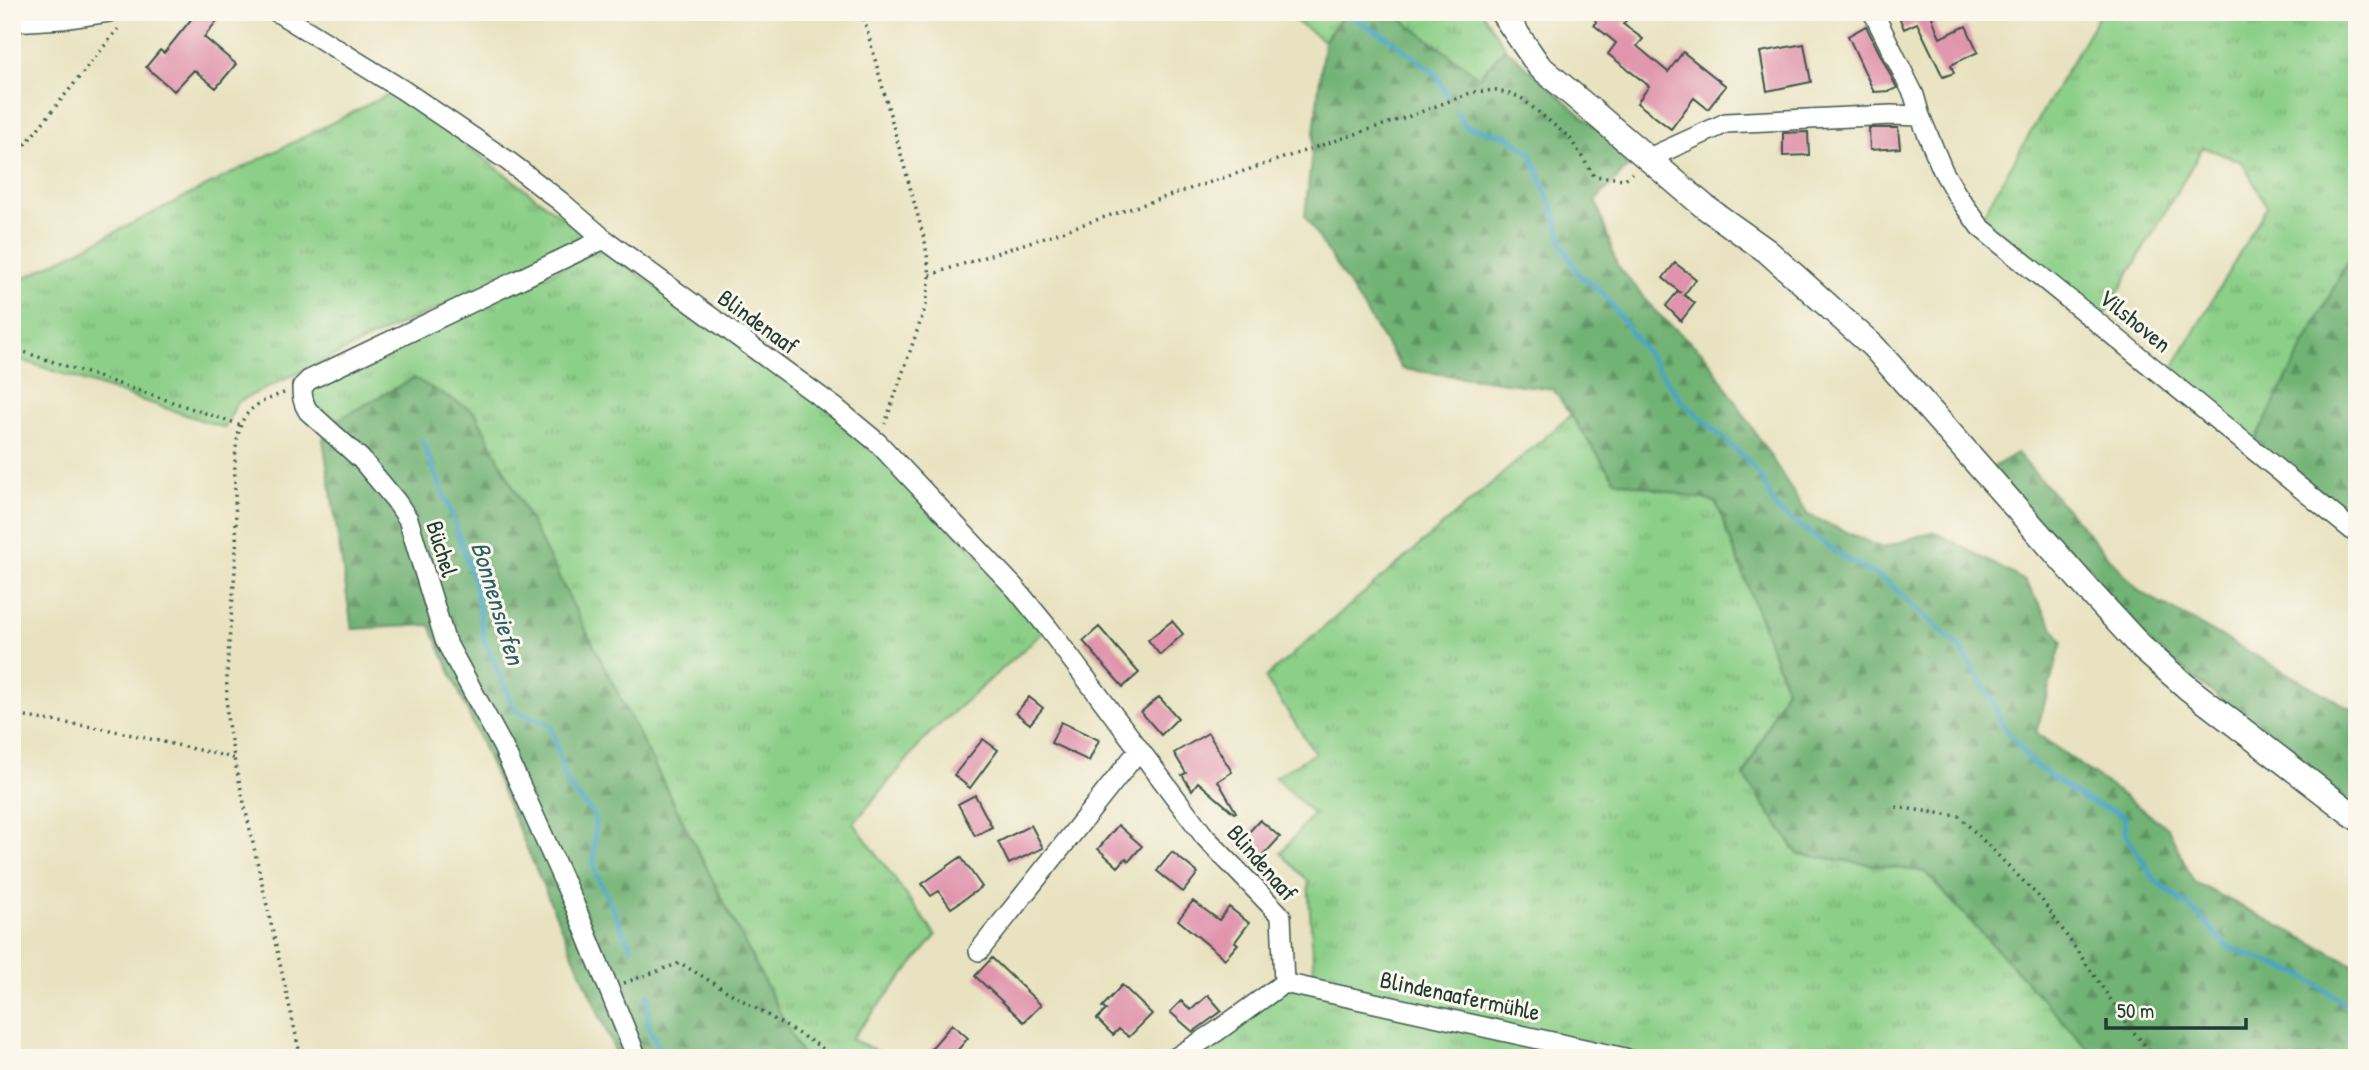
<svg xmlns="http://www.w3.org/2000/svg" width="2369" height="1070" font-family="'Patrick Hand',sans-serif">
	<defs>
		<pattern id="grass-tufts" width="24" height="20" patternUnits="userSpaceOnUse" patternTransform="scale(1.75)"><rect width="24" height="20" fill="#8ccf88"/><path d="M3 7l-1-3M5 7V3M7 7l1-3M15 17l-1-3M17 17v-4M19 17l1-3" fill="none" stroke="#72a970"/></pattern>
		<pattern id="forest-firs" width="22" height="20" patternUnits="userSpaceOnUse" patternTransform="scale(1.75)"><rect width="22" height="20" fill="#71b274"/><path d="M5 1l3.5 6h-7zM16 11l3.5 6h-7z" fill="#5c9260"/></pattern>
	</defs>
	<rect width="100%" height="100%" fill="#fbf7ec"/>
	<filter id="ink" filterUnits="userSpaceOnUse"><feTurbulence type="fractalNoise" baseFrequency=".0143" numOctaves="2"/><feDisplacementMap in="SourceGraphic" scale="14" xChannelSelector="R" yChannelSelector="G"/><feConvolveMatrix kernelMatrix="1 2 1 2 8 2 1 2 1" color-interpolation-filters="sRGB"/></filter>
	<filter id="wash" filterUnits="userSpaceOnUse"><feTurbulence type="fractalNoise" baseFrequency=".00686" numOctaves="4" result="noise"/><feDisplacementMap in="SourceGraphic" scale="28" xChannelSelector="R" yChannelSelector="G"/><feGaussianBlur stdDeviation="1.57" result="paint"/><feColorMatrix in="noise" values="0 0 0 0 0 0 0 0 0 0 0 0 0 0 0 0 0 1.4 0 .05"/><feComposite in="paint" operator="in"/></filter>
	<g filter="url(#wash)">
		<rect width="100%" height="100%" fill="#e8e2c0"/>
		<path fill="url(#grass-tufts)" stroke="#56865e" stroke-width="2" d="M1283 12H1346L1324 41Z
			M1392 12H1482L1505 48 1479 78Z
			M2101 12H2357V243L2254 442 2170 373 2267 206 2242 162 2203 147 2102 320 1980 219Z
			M395 91 595 242 403 323 237 402 225 428 12 357V284Z
			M601 249 837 409 1048 628 928 735 854 823 936 936 851 1039 891 1058H803L475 412 332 423 310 401 313 386Z
			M1571 415 1615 480 1716 502 1786 688 1744 776 1798 854 1925 872 2097 1058H1175L1284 983 1315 989 1308 881 1281 853 1313 814 1275 777 1315 753 1265 678Z"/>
		<path fill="url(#forest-firs)" stroke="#487854" stroke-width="2" d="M1346 12H1392L1479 77 1505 48 1619 148 1628 167 1596 200 1617 265 1657 313 1706 356 1808 515 1882 548 1934 531 2025 581 2062 642 2036 733 2168 828 2194 882 2357 966V1058H2097L1925 872 1798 854 1744 776 1786 688 1716 502 1615 480 1553 389 1402 369 1305 216 1324 41Z
			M2357 243V534L2254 442Z
			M414 378 475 412 803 1058H618L430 625 352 629 323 439 332 423Z
			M2017 453 2139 591 2357 712V749L2353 757 2357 759V810L2116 615 1992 468Z"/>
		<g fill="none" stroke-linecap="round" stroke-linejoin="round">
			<path stroke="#48a5c6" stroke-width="5" d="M1342 12 1389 38 1436 74 1447 95
				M1457 112 1466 127 1506 135 1530 152 1555 214 1563 245 1578 274 1603 293 1680 399 1745 458 1761 477 1776 509 1845 558 1888 582 1960 648 1991 698 2002 724 2032 763 2085 800 2125 816V833L2155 880 2200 916 2228 947 2300 974 2351 1007 2357 1006
				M422 440 449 507 475 585 484 639 515 710 551 726 567 784 595 816 594 869 631 948
				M648 994V1025L664 1058"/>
		</g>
		<g id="blocks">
			<path fill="#e093ac" d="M197 12H224L204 37 236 64 216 88 194 70 174 91 146 67 160 50 164 53Z
				M1592 12H1633L1623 24 1643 39 1637 46 1668 72 1683 52 1726 86 1708 109 1694 98 1671 129 1637 103 1649 86 1608 54 1616 43 1594 25 1596 22Z
				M1897 12H1942L1932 17 1940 38 1966 26 1978 52 1951 65 1954 73 1943 77 1917 23 1904 29Z
				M1866 26 1897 88 1890 91 1874 92 1848 36Z
				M1804 44 1811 82 1767 91 1760 52Z
				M1869 128H1898L1900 148 1870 150Z
				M1808 132 1809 155 1783 156V133Z
				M1675 263 1696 279 1684 295 1695 303 1681 321 1666 306 1678 291 1681 293 1663 278Z
				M1172 621 1183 634 1160 655 1148 640Z
				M1099 627 1139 673 1123 687 1083 641Z
				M1029 697 1043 708 1030 724 1016 713Z
				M1159 697 1178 718 1161 735 1141 712Z
				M1061 722 1099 740 1089 761 1051 743Z
				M1208 733 1232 772 1218 781 1236 812 1234 813 1198 782 1192 790 1182 775 1186 773 1174 753Z
				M983 739 998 750 970 788 954 775Z
				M975 795 992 827 975 836 958 804Z
				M1260 820 1280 837 1256 863 1237 845Z
				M1031 825 1043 848 1009 864 998 842Z
				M1118 825 1142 846 1129 861 1126 858 1118 867 1098 849Z
				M1172 852 1198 873 1183 892 1157 871Z
				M961 857 982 887 951 908 939 891 931 896 922 884Z
				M1193 901 1219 920 1229 907 1249 923 1235 942 1238 944 1225 959 1178 920Z
				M992 958 1041 1005 1024 1022 975 976Z
				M1122 985 1152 1014 1129 1037 1119 1029 1113 1035 1097 1019 1106 1010 1102 1007Z
				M1208 995 1222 1011 1193 1032 1170 1012 1181 1001 1191 1010Z
				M952 1024 968 1038 951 1058H923Z"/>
		</g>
	</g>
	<g filter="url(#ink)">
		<use href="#blocks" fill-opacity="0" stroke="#3d5649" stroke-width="2"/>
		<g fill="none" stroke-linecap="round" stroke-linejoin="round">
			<g stroke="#3d5649" stroke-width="22">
				<path id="minor" d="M277 12 403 90 508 161 560 201 604 239 837 409 878 443 1016 589 1048 628 1205 837 1281 916 1284 983
					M1873 12 1914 95 1920 116 1943 171 1957 195 1980 227 2357 534
					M12 22 62 19 109 12
					M1647 159 1726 123 1891 115 1920 116
					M604 239 309 380 302 387C302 397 303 403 308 411L361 459 396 501 408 519 445 640 503 747 575 906 637 1058
					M979 951 1139 750
					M1284 983 1625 1058
					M1175 1058 1216 1032 1284 983"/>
			</g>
			<g stroke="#3d5649" stroke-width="27">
				<path id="major" d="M1502 12 1539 66 1705 207 1767 251 1873 346 2094 596 2141 647 2189 689 2357 818"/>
			</g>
			<path stroke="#3d5649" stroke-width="3.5" stroke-dasharray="2 5" stroke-linecap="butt" d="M862 12 925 242 930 275 926 305 885 424
				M12 161 118 29
				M930 275 1410 116 1473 92 1496 90 1520 97 1570 138 1594 176 1625 179 1632 173
				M12 348 241 425
				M284 393C269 398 253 404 244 418 228 447 238 516 236 550 234 604 225 657 227 710 227 726 232 742 234 758L301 1058
				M12 715 106 729 234 758
				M1896 807 1959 816 2042 900 2131 1029 2156 1058
				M624 983 680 963 839 1058"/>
			<use href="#minor" stroke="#fff" stroke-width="19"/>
			<use href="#major" stroke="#fff" stroke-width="24"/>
		</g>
	</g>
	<g text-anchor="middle" stroke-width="6" stroke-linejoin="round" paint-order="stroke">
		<g font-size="24" fill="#1f3d34" stroke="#fbf7ec">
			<text transform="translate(2135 321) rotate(39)" y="8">Vilshoven</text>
			<text transform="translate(758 322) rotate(36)" y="8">Blindenaaf</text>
			<text transform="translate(442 549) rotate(73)" y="8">Büchel</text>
			<text transform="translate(1262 863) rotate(49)" y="8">Blindenaaf</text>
			<text transform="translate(1460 996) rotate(12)" y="8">Blindenaafermühle</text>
		</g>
		<g font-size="26" font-style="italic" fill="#2d6167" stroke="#fbf7ec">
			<text transform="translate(498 603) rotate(73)" y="9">Bonnensiefen</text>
		</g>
	</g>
	<rect width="2369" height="1070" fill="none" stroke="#fbf7ec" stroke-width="42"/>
	<path d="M2106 1018v10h140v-10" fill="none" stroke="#1f3d34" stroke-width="3.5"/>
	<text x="2117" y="1018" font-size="21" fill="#1f3d34" stroke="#fbf7ec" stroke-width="5" paint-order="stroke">50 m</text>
</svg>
